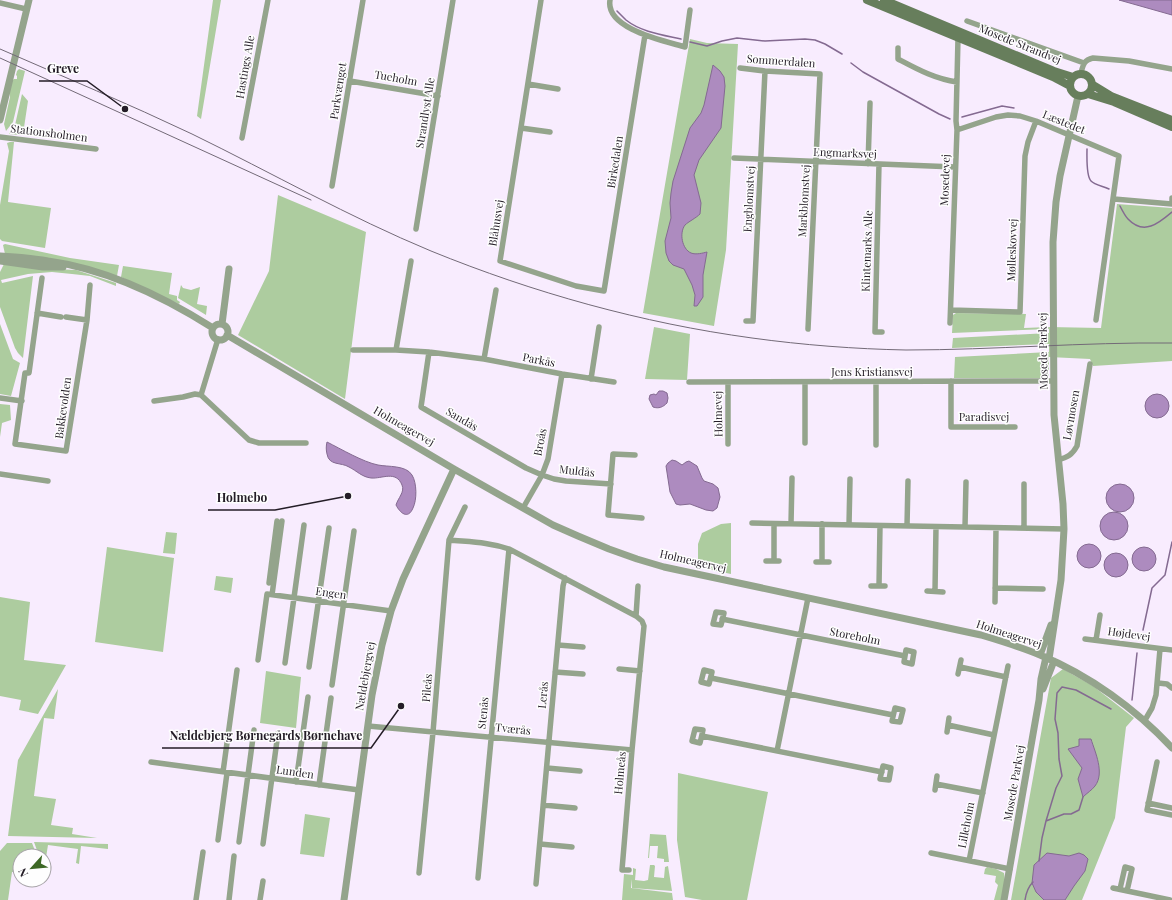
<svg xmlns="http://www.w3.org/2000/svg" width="1172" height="900" font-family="'Playfair Display',serif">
	<rect width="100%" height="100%" fill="#f8ecfe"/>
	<path fill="#adcc9f" d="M213 0H221L201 119 197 116Z
		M690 39 707 43 738 44 726 250 714 326 643 313Z
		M19 69 25 71 13 122 6 131 4 124 10 97 9 90 12 81 14 79H17V76L16 75 17 71Z
		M22 94 28 101 23 134 20 135 9 134 10 131 15 125Z
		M10 142H14L8 202 51 208 45 248 2 241 0 239V205L9 151 7 143Z
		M278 195 366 232 345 399 238 335 269 271Z
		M1117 204 1172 208V361L1093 366 1090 359 1049 357V378H954L955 357 1049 352V344L952 348 953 338 1049 333V329L952 333 953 315 956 313 1026 314 1024 328 1049 327 1101 328Z
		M5 244 70 258 119 265 117 276 5 254 3 245Z
		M4 264 36 268 76 270 116 283V286L90 276 72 274 52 272 28 274 1 280 2 283 33 276 23 358 18 353 15 348 0 307V272Z
		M123 266 172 273 169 294 177 296V300L180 302 179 304 121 277Z
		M181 285 183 288 191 290 200 287 197 304 207 306 206 315 178 298Z
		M0 324 13 359 20 363 11 396 0 394Z
		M654 327 690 334 687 380 645 379Z
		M0 404 10 405 11 420 2 423 0 437Z
		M731 523V574L698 567V544L702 533 721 524Z
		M166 532 177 533 175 554 163 553Z
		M107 547 174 558 163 652 95 642Z
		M216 576 233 578 231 593 214 590Z
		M0 597 30 602 24 660 66 665 38 714 19 710 21 700 0 696Z
		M1063 669 1093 686 1134 718 1126 727 1115 818 1082 900H1011L1051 678Z
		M266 671 301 677 296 728 260 723Z
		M58 689 54 719 44 718 34 796 56 799 51 825 73 828 72 834 97 838 8 836 18 760Z
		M678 773 768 792 747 900H702L685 897 677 840Z
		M305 814 330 818 324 857 300 854Z
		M650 834 666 835 669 862H664V859L657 858 658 846H650L649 858H648Z
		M34 842 108 844V849L81 846 79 864 76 863 78 849 48 845 44 870V856H39Z
		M7 843H32L37 856H20V866H16L15 872H12L8 900H0V851Z
		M650 865H654L655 866 654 877 664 878 665 867 668 866 672 891 632 888V879L631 888 672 893 673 900H622L624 874 633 875V868L636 869 635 880 644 881 648 880Z
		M987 867 996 869 1004 873 1005 882 1001 900H994L998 885 995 882 996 876 984 874 985 869Z"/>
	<path fill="#ad8bbf" stroke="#846a91" d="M1119 0H1172V15Z
		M713 65 720 71 724 77 725 86 721 128 699 160 694 175 701 203 700 214C696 218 688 222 685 225 679 233 682 249 691 253 696 255 703 253 707 252L703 275V297L697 306H694L695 295 692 285 684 269 673 265 669 261 666 253 665 241 671 218 670 203 671 193 673 181 690 128 701 113 704 105Z
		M659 391H663L667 393 668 398 667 403C663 407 659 409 653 407L649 399 650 395 654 394 656 395Z
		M1145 406a12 12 0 1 1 24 0a12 12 0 1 1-24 0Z
		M327 442C341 449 363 462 378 465 388 467 406 465 412 475 417 483 417 500 413 508 408 520 400 513 396 505 398 498 405 492 402 485 396 470 382 479 371 478 362 477 357 471 349 467 341 462 329 466 327 454 326 450 326 446 327 442Z
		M672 460 676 461 682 465 686 462 689 461 697 466 702 478 704 481 713 484 718 488 720 497 717 508 713 511 706 510 690 504 680 505 676 504 670 492 666 466 668 463Z
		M1106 498a14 14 0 1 1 28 0a14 14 0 1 1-28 0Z
		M1100 526a14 14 0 1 1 28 0a14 14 0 1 1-28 0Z
		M1077 556a12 12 0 1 1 24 0a12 12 0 1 1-24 0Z
		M1132 559a12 12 0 1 1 24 0a12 12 0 1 1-24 0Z
		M1104 565a12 12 0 1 1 24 0a12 12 0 1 1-24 0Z
		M1079 739H1091C1095 752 1105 773 1095 786 1092 790 1087 793 1083 797L1078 779 1082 768 1068 749 1079 746Z
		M1047 853 1069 856 1079 853 1084 855 1088 859 1085 871 1074 886 1065 900H1044L1036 892 1032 883 1034 865Z"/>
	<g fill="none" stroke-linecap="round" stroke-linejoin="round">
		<path stroke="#846a91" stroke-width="1.5" d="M617 11C620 14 623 17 626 20 641 32 663 35 681 39
			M690 42 707 46 722 41 737 38 765 41 805 39 815 40 825 44 842 54
			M851 63 863 72 939 114 950 119
			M962 117 1002 106 1014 108
			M1087 149C1087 156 1086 176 1091 181 1095 185 1103 186 1109 189
			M1120 206C1122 210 1125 216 1128 219 1144 236 1159 223 1172 212
			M1143 630 1152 588 1165 575 1172 542
			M1132 700 1137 653
			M1046 821 1064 814H1071L1079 810 1083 797
			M1039 861 1042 838 1046 821 1056 788 1062 776 1059 759 1058 733 1055 719 1057 693 1062 687 1076 690 1111 709
			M1025 900C1026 893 1028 887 1033 882"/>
		<path stroke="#94a48c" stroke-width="5.5" d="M541 0 500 261 576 286 604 291 645 35
			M610 0C605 29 665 41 685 47L690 10
			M0 3 26 9
			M967 21 1084 63
			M898 48V59C917 69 935 79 957 82
			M740 68 765 71 820 74 808 329
			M1081 73C1083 65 1084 60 1093 58L1129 61 1172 69
			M350 81 438 96
			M528 84 558 89
			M521 128 550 132
			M957 130 996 117 1008 115 1020 116 1036 121 1119 156 1096 320
			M0 137 96 149
			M242 138 268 0
			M734 158 955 167
			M868 164 870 103
			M879 164 875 332H882
			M332 186 363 0
			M1114 199 1172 204V198
			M416 229 453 0
			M42 278 29 373H25L15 444 66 451 87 320 90 285
			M951 310 1020 312 1025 156 1028 142 1036 121
			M37 313 61 317
			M66 317 87 320
			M746 321H753L765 71
			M950 323 957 130 956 121 958 38
			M353 350H396L429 352 484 359 562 374 614 382
			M396 350 411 261
			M429 352 421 407 526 468 542 475 554 479 566 481 611 484
			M484 359 496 290
			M591 379 599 327
			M951 381V427H1015
			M689 382 1054 381
			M805 382V443
			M876 382V445
			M728 383V444
			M201 395 218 339
			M0 398 22 401
			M154 401 183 397 195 394 201 395 249 440 259 443H306
			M635 455 613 454 608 515 642 518
			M1058 460C1068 457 1072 455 1077 446L1090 364
			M0 474 48 481
			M523 508 542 475 548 459 562 374
			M752 523 1064 529
			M791 524 792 478
			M849 525 850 479
			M907 526 908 481
			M965 527 966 482
			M1024 528V484
			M449 540C470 542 489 542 509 549L636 616 642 621 644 626 632 750 622 870H629
			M766 561H779
			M774 561V524
			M816 562H829
			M822 562V524
			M269 583 277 521
			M871 586H885
			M879 586 880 526
			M995 588 1043 589
			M927 591 943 592
			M935 591 936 527
			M272 595 282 521
			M995 602 996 528
			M716 612 724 613 721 625 713 624Z
			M636 616 638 586
			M722 619 905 656
			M1085 639 1172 650
			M1096 640 1100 615
			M558 645 583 647
			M906 650 914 652 912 664 904 662Z
			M258 660 267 594 391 611
			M285 663 304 525
			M309 667 329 528
			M960 667 1006 677
			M619 669 640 671
			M704 670 712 672 709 684 701 682Z
			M555 672 583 674
			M958 674 961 660
			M711 678 893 715
			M1158 683 1167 684 1172 688
			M332 685 354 531
			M895 708 903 710 900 722 892 721Z
			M1145 720 1152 708 1156 695 1160 649
			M948 725 994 735
			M368 726 632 750
			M695 729 703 730 700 743 692 741Z
			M947 732 949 718
			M702 736 882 772
			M777 751 808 598
			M151 762 359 790
			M1157 762 1147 810 1172 815
			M883 766 891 768 889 780 880 779Z
			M547 768 580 771
			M223 772 237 670
			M296 782 308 697
			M936 784 983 793
			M319 785 331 698
			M935 790 937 776
			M1148 803 1172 808
			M543 805 575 808
			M218 840 227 773
			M239 842 254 730
			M263 844 278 733
			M540 844 572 847
			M931 853 1010 869
			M969 861 1008 666
			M419 873 433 732 449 540 465 507
			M478 878 509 549
			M536 884 563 586 565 578
			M1113 888 1170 900
			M1120 889 1125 867 1132 869 1127 891
			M196 900 203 852
			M229 900 234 856
			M260 900 263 881"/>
		<path stroke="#94a48c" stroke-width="7" d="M0 120 29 0
			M0 256C16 257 32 258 48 261 107 269 164 297 213 328
			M0 261 43 267H63
			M222 324 229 269
			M212 332a8 8 0 1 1 16 0a8 8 0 1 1-16 0Z
			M227 335 454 469 553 525 578 536 609 549 637 559 664 567 981 635C1001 641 1021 647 1040 655 1089 675 1136 709 1172 748
			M1040 655 1051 625
			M1049 659 1061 580 1064 529 1063 504 1054 415 1053 242 1056 202 1060 176 1078 96
			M1043 689 1054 661
			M344 900 372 695 382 645 391 611 403 579 454 469
			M1004 900 1039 700 1041 679 1046 657"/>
		<path stroke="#677e5c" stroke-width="8" d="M867 0 1053 77 1070 86
			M884 0 1054 71 1073 77
			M1070 85a11 11 0 1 1 22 0a11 11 0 1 1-22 0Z
			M1093 85 1111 96 1172 120
			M1088 94 1114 102 1172 127"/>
		<path stroke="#736a77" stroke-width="1" d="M0 49C64 77 129 104 192 134 272 173 349 217 431 251 534 293 642 323 752 338 803 345 855 349 906 350 995 350 1083 342 1172 343
			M0 58 311 200"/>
	</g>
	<g text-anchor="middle" stroke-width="3" stroke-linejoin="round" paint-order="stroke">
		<g font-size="11" fill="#241d27" stroke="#fefefe">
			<text transform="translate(1020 44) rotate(22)" y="4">Mosede Strandvej</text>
			<text transform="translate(781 61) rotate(4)" y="4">Sommerdalen</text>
			<text transform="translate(245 67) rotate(-80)" y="4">Hastings Alle</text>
			<text transform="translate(396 78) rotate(10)" y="4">Tueholm</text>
			<text transform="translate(338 91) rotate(-81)" y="4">Parkvænget</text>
			<text transform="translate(425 113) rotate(-81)" y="4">Strandlyst Alle</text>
			<text transform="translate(1064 122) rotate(22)" y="4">Læstedet</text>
			<text transform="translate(49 133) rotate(7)" y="4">Stationsholmen</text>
			<text transform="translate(845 153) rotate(2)" y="4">Engmarksvej</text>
			<text transform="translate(615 162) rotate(-81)" y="4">Birkedalen</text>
			<text transform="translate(945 180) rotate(-88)" y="4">Mosedevej</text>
			<text transform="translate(749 199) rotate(-87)" y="4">Engblomstvej</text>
			<text transform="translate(804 201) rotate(-87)" y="4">Markblomstvej</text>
			<text transform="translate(496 223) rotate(-81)" y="4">Blåhusvej</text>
			<text transform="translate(1012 250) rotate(-88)" y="4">Mølleskovvej</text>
			<text transform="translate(867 251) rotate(-88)" y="4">Klintemarks Alle</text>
			<text transform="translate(1043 351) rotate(-91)" y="4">Mosede Parkvej</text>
			<text transform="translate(539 360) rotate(11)" y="4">Parkås</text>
			<text x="872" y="376">Jens Kristiansvej</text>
			<text transform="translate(63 408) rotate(-82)" y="4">Bakkevolden</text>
			<text transform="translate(718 414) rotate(-91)" y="4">Holmevej</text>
			<text transform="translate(1071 415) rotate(-80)" y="4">Løvmosen</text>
			<text x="984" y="421">Paradisvej</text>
			<text transform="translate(462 419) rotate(30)" y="4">Sandås</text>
			<text transform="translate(404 426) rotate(30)" y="4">Holmeagervej</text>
			<text transform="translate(540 442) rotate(-79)" y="4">Broås</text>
			<text transform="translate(577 471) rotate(6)" y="4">Muldås</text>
			<text transform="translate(693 561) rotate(13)" y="4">Holmeagervej</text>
			<text transform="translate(331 593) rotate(8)" y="4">Engen</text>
			<text transform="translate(1009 634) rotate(18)" y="4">Holmeagervej</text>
			<text transform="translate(1129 634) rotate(8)" y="4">Højdevej</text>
			<text transform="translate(855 636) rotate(11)" y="4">Storeholm</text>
			<text transform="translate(365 676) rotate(-80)" y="4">Nældebjergvej</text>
			<text transform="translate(427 688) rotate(-85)" y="4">Pileås</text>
			<text transform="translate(543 695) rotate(-85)" y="4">Lerås</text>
			<text transform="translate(483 713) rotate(-85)" y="4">Stenås</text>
			<text transform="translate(513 729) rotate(6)" y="4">Tværås</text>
			<text transform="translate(295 772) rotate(8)" y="4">Lunden</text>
			<text transform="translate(620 773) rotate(-85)" y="4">Holmeås</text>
			<text transform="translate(1014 783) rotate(-80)" y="4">Mosede Parkvej</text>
			<text transform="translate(966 825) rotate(-79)" y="4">Lilleholm</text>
		</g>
	</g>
	<path fill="none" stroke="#241d27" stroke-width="1.5" d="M125 109L87 81H39M348 496L275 510H208M401 706L371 748H162"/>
	<g fill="#241d27" stroke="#fefefe" stroke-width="1.5">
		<circle cx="125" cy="109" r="4"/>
		<circle cx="348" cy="496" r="4"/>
		<circle cx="401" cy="706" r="4"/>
	</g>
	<g font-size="12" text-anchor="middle" font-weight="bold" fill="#241d27" stroke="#fefefe" stroke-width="3" stroke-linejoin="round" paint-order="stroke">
		<text x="63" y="73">Greve</text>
		<text x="242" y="502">Holmebo</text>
		<text x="266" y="740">Nældebjerg Børnegårds Børnehave</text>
	</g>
	<g transform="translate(32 868) rotate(243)"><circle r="19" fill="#fefefe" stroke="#a7a4a8"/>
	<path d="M0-3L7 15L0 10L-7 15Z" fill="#3d6825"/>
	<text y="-6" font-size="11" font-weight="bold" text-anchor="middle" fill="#241d27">N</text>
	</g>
</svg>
